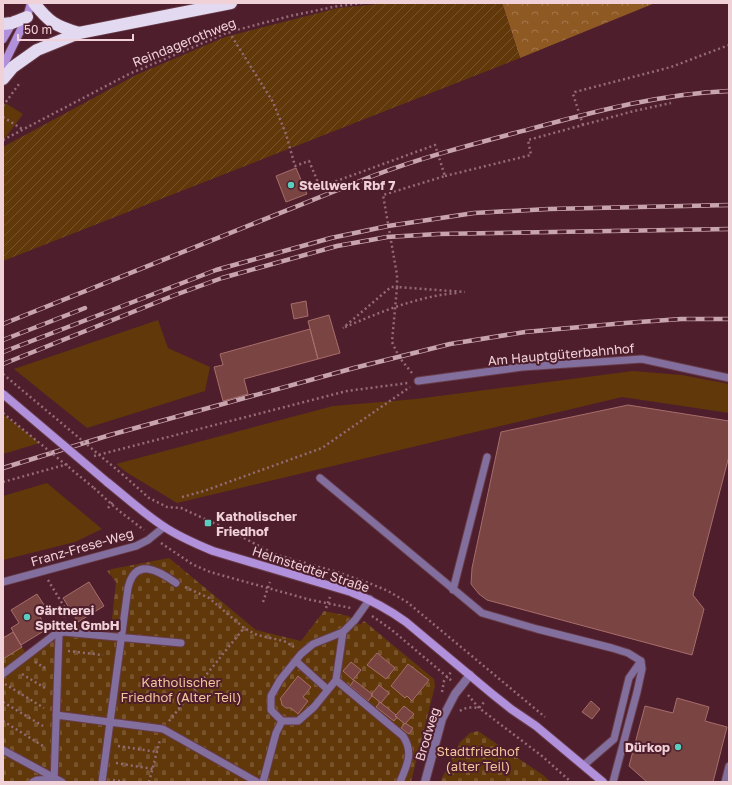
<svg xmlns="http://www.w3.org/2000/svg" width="732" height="785" font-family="'Golos Text',sans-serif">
	<defs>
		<pattern id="forest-crowns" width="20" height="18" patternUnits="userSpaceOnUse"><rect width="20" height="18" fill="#8e5923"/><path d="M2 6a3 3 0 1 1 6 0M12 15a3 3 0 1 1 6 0" fill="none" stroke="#a4774d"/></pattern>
		<pattern id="cemetery-stones" width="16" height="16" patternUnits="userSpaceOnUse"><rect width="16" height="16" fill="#60380a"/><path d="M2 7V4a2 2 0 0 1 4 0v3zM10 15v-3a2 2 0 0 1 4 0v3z" fill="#77542d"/></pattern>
		<pattern id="garden-furrows" width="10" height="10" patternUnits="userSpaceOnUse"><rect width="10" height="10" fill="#60380a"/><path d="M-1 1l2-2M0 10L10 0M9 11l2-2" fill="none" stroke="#77542d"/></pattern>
	</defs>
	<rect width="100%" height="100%" fill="#4e1e2d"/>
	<path fill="#60380a" d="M3 103 7 104 23 114 3 141Z
		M158 320 168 348 210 367 205 391 87 428 14 369Z
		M633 371 682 375 729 384V413L622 397 177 503 126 472 116 464 333 406 416 399Z
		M3 414 40 443 3 454Z
		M47 483 102 529 75 542 3 560V496Z"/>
	<path fill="url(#forest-crowns)" d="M502 3H655L520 58Z"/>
	<path fill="url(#cemetery-stones)" d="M169 558 256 630 301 641 324 611 349 616 360 625 364 621 434 679 435 686 411 782H3V638L13 632 25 652 56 630 61 624 111 628 116 582 107 571 112 569Z
		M478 731 543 775 551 782H440L460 742 470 733Z"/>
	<path fill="url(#garden-furrows)" d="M387 3H502L520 58 3 261V147L136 75 225 37 338 8Z"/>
	<path fill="#794442" stroke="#a76e6a" d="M296 168 307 194 286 202 276 176Z
		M306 301 308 316 294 319 291 304Z
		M329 315 340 353 318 359 308 321Z
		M310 329 318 359 244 379 248 394 223 401 214 367 223 365 220 354Z
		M628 405 729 421V456L693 595 704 609 692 655 487 600 479 594 471 584 472 568 501 432Z
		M89 582 104 606 78 622 63 598Z
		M37 594 44 605 36 610 47 629 21 645 11 628 19 623 11 610Z
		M13 632 22 647 3 659V638Z
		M377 653 395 668 386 679 367 665Z
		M351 662 361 670 353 680 343 671Z
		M408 664 429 680 412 701 407 696 405 698 391 686Z
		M298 676 311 687 303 697 308 701 298 714 291 708H286L282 705 281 700 280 699Z
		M354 680 372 694V696L368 701 350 686Z
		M379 685 389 693 381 703 371 695Z
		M677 698 709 707 705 721 727 727 713 782H647L629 766 645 706 673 713Z
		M591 701 600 709 592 719 582 712Z
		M380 702 396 715 395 716 397 717 394 721 376 707Z
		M404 706 414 714 405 724 395 716Z
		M405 723 413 728 409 734 401 728Z"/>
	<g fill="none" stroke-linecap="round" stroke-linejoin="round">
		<g stroke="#683b48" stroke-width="9">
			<path id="service" d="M418 381 522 367 642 359 729 378
				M320 478 482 613 537 629 612 648 628 653 641 661
				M3 582 136 546 148 540 164 527
				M453 590 487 457
				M343 632 336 680 314 707 298 721H282L271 710V696L280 680 301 654 313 644 343 632 355 620 370 599
				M296 661 327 689
				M3 674 54 635 59 634
				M336 680 403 736C414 753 407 765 400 782
				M56 715 163 729 257 782
				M3 750 62 782
				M584 765 614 739 629 678 641 661
				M33 782 37 780 54 779
				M54 782 59 634 63 632 181 643
				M102 782 128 588C135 557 158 570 176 583
				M263 782 276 733 282 721
				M613 782 637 692 642 669 641 661
				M725 782 729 766"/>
		</g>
		<g stroke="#683b48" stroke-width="10">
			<path id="tertiary" d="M425 782 442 719 455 694 470 675"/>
		</g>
		<g stroke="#683b48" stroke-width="10">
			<path id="secondary" d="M3 39 14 20
				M3 66 27 17 31 3
				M107 482C126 497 143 513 163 526 179 537 196 544 213 551L351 592C371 600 388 609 406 622L491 693 511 709 536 726 603 782"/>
		</g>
		<g stroke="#683b48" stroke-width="14">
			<path id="motorway" d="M34 3C49 22 55 26 79 33
				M3 24 12 23 27 17
				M3 79 13 67 37 50 79 33 231 3"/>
		</g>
		<path stroke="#946b76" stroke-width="2.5" stroke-dasharray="2 3" stroke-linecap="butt" d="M229 32 273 102 286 134 295 166 309 161 320 187 435 145 445 176 383 195 397 275V287H391L343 328
			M3 106 19 84
			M3 117 22 129
			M583 125 573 94 575 92 671 67 729 45
			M3 140 129 74 229 32 290 16 338 6 363 3
			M445 176 531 155 528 140 634 111 671 103
			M345 327C381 312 418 296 457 293
			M412 373 399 357 392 342 397 287 465 292
			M94 456 347 391 408 383
			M122 474 149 498 167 507 181 508 229 530 274 554 337 572 369 583 388 591 407 602 545 717
			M3 482 68 464
			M94 488 118 510 144 530
			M182 497 204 491 322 448 410 387
			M108 508 113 502
			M227 534 230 527
			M161 543 192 564 210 572 311 600 351 608
			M48 580 65 608 64 622
			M185 587 209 598 244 628 257 635 284 641 294 647
			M263 602 270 582
			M326 608 330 597
			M372 616 392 630 452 681
			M68 651 103 655
			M35 662 45 668
			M22 674 45 688
			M5 684 44 708
			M442 692 444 681 451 672
			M468 695 479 708 542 756 571 782
			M3 702 43 726
			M460 711C465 707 473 707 479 708L485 701
			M3 721 43 746
			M169 721 244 628
			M118 746 157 752
			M116 763 153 769
			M3 768H4
			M113 780 126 782
			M149 782 160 740"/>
		<use href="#service" stroke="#826f9d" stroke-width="7"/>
		<use href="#tertiary" stroke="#826f9d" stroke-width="8"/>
		<use href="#secondary" stroke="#b191db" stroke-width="8"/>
		<use href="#motorway" stroke="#e3daf1" stroke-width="12"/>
		<g stroke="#c8a4ad" stroke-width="4.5">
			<path id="rail" d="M3 324 370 177C417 159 466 146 515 133 586 114 655 94 729 91
				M3 340 85 308
				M3 352 216 270 331 238 388 226 474 213 549 209 729 205
				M3 364 175 295 222 278 337 246 387 237 438 234 729 229
				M3 468 110 435 354 368 450 344 525 332 625 323 681 319H729"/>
		</g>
		<use href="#rail" stroke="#4e1e2d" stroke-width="3" stroke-dasharray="9" stroke-linecap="butt"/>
		<g stroke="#683b48" stroke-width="10" stroke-linecap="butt">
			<path id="secondary-bridge" d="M3 394 107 482"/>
		</g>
		<path stroke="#946b76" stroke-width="2.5" stroke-dasharray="2 3" stroke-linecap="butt" d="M3 374 122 474
			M3 413 94 488"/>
		<use href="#secondary-bridge" stroke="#b191db" stroke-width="8"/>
	</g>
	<g fill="#59cebe" stroke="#4e1e2d" stroke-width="1.5">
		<circle cx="291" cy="185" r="4"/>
		<rect x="204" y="519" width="8" height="8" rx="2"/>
		<circle cx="27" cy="617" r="4"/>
		<circle cx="678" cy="747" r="4"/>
	</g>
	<g text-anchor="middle" stroke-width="4" stroke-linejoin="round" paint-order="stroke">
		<g font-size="13" fill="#f1d1d8" stroke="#4e1e2d">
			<text transform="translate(184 42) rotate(-22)" y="5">Reindagerothweg</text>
			<text transform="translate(561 354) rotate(-5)" y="5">Am Hauptgüterbahnhof</text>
			<text transform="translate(82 547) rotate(-16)" y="5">Franz-Frese-Weg</text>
			<text transform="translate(311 569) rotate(18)" y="5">Helmstedter Straße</text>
			<text transform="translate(427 734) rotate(-73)" y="5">Brodweg</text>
		</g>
		<g font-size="13" font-weight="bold" fill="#f1d1d8" stroke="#4e1e2d" text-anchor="start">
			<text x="299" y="190">Stellwerk Rbf 7</text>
			<text x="216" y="521">Katholischer<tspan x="216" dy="15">Friedhof</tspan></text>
			<text x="35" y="615">Gärtnerei<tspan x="35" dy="15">Spittel GmbH</tspan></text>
			<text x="670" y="752" text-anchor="end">Dürkop</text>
		</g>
		<g font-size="13" fill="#f2c49a" stroke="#4e1e2d">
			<text x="181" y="687">Katholischer<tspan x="181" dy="15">Friedhof (Alter Teil)</tspan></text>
			<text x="478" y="756">Stadtfriedhof<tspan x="478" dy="15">(alter Teil)</tspan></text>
		</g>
	</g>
	<rect width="732" height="785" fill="none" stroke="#f1d1d8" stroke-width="8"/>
	<path d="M18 34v6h115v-6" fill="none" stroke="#f1d1d8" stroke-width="2"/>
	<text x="24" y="34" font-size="12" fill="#f1d1d8" stroke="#4e1e2d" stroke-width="3" paint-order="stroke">50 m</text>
</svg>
